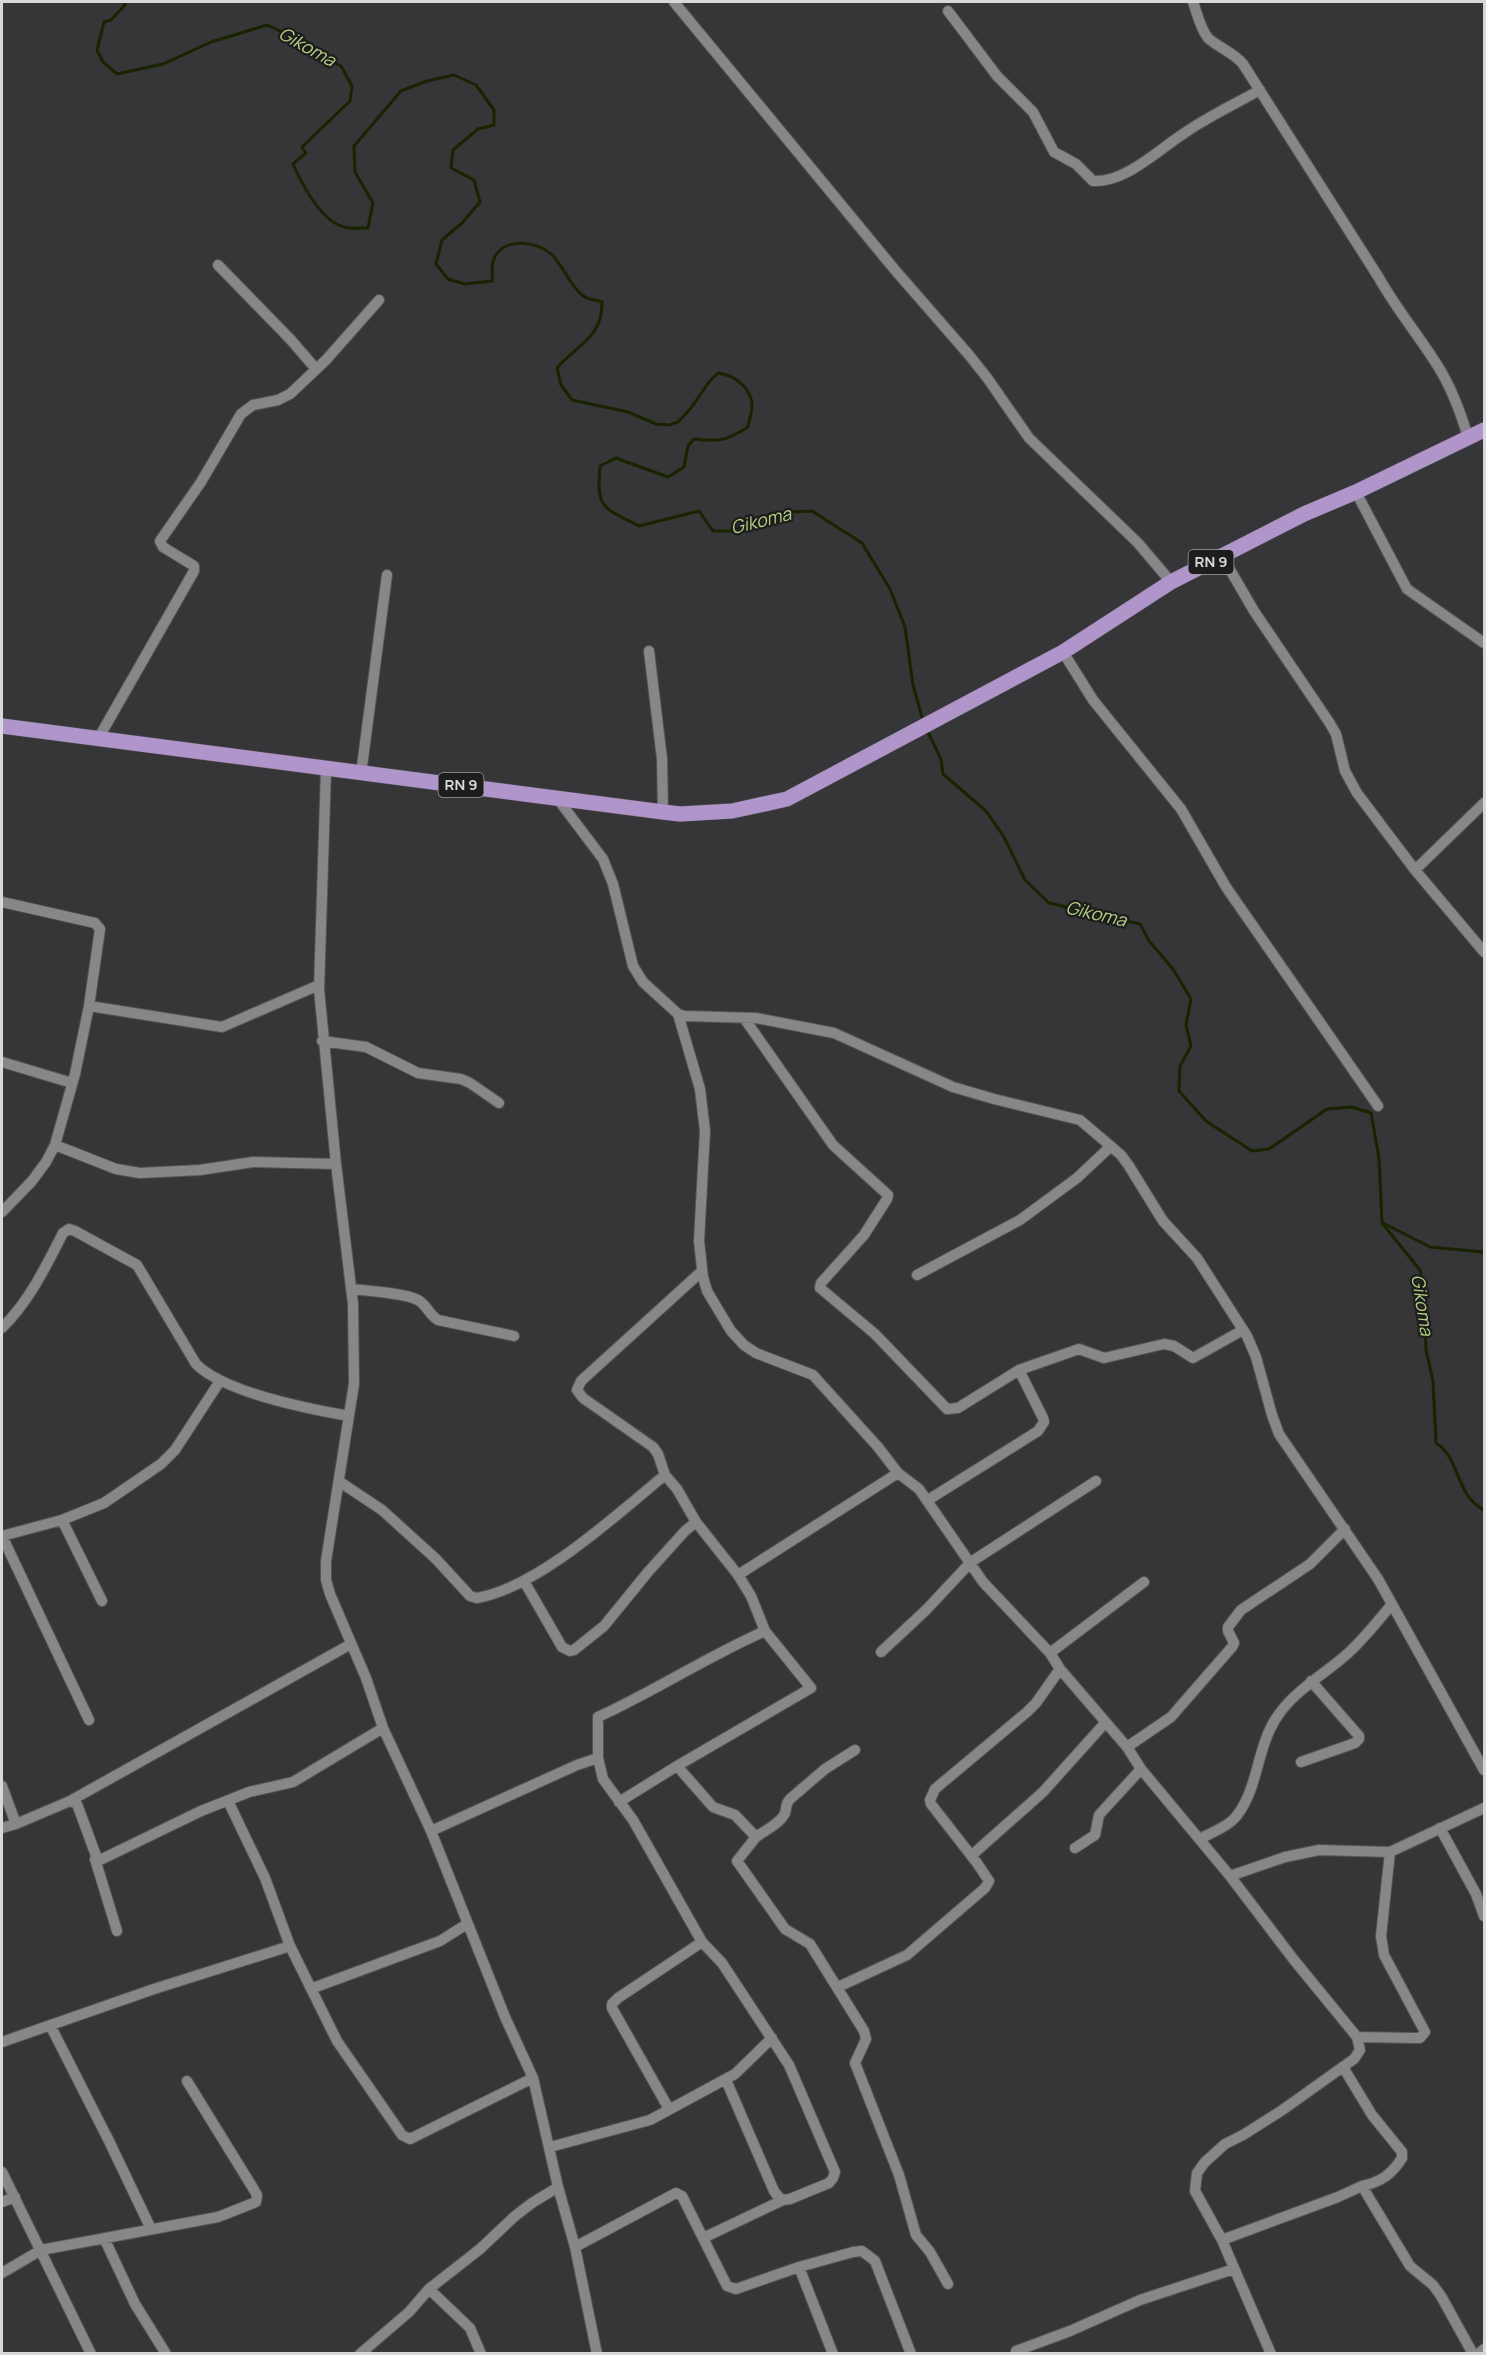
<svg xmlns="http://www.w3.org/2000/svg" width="1486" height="2355" font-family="Manrope,sans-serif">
	<rect width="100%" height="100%" fill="#363537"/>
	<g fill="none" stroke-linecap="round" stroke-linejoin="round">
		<path stroke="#182400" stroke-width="3" d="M125 2V5L111 20 104 22 97 50 103 62 117 74 163 64 211 42 267 25 297 39 311 51 341 66 352 86 350 101 302 147 306 153 293 164C302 184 320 221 344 227 351 229 361 228 368 228L373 203 355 172 354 146 401 91 427 81 454 75 476 85 494 110V125L478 129 453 150 451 168 474 180 480 202 462 223 442 240 436 264 448 279 465 284 492 281C493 275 491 268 493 262 499 237 536 240 551 254 563 265 569 284 582 295 589 301 595 299 602 302 603 338 576 345 557 368L561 385 572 400 628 412 656 424 669 425 678 422 691 408 709 382 718 373C734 375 749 386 752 403 753 410 749 420 748 427 726 441 719 442 694 439L688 446 684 467 668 477 616 458 600 466C596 510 603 507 639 526L699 511 713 531H731L752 525 767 516 789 512 812 511 862 543 890 589 905 627 913 685 923 721
			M927 730 941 759 943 774 986 811 1004 837 1025 880 1049 903 1140 924 1149 941 1173 969 1191 999 1186 1025 1191 1046 1180 1066 1179 1091 1206 1121 1252 1151 1269 1149 1327 1109 1352 1107 1371 1113 1379 1158 1382 1223 1420 1270 1424 1289 1426 1350 1433 1381 1436 1443C1461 1459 1455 1495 1484 1510
			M1383 1223 1430 1247 1483 1252 1484 1255"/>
		<g stroke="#555457" stroke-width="12">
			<path id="street" d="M674 2 895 270 969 355 988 379 1029 438 1138 543 1171 582
				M1193 2C1197 13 1200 28 1208 38 1219 48 1233 52 1243 64L1379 278C1397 310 1420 337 1439 368 1452 389 1461 414 1468 437
				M948 11 997 76 1033 112 1054 152 1076 164 1093 181C1125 183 1158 150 1183 134 1207 117 1235 104 1260 90
				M218 265 291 340 316 369
				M1356 492 1407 589 1484 643
				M1222 556 1254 611 1329 722 1336 734 1345 771 1357 793 1415 870 1484 952
				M649 651 662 759 663 812
				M1063 652 1093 700 1181 809 1226 887 1378 1106
				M98 739 194 571V566L163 547 160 541 201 482 241 414 253 405 278 400 290 394 326 360 379 300
				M326 769 319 989 336 1164 353 1304 354 1384 326 1561V1580L330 1594 366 1678 383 1728 431 1831 505 2017 533 2078 558 2187 575 2247 597 2354
				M361 774 387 575
				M557 798 603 859 613 884 633 966 643 982 678 1014 685 1016 756 1018 834 1033 953 1087 994 1099 1080 1120 1121 1155 1129 1166 1163 1221 1197 1258 1247 1336 1256 1357 1272 1415 1279 1434 1378 1579 1484 1770
				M1415 870 1484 803
				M2 902 95 923 100 929 89 1006
				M678 1014 700 1089 705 1131 699 1241 703 1277 707 1291 731 1331 744 1345 756 1353 813 1375 878 1447 898 1473 919 1489 983 1582 1050 1653 1060 1669 1127 1747 1141 1769 1230 1876 1294 1960 1357 2037 1360 2050 1354 2059 1281 2111 1243 2135 1225 2144 1205 2162 1197 2173 1195 2191 1222 2240 1271 2354
				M744 1018 833 1145 888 1195 887 1199 864 1235 821 1283 820 1288 875 1334 947 1409 958 1408 1019 1370 1043 1418 1044 1422 1038 1431 928 1500
				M322 1041 366 1047 418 1073 461 1079 470 1083 499 1103
				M2 1062 72 1083
				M55 1145 116 1169 140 1173 200 1170 253 1162 336 1164
				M2 1212 32 1181 46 1162 55 1145 75 1074 89 1006 222 1027 319 985
				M917 1275 1020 1220 1077 1178 1111 1146
				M351 1289C368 1291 405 1293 418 1300 427 1305 429 1315 438 1320L514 1336
				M2 1328C30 1300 45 1268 63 1233L69 1229 75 1231 137 1265 196 1364C225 1393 309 1409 349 1416
				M1019 1370 1079 1349 1104 1358 1164 1344 1174 1346 1193 1358 1243 1330
				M340 1482 382 1510 436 1559 470 1596 477 1598C539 1587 616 1515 665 1475
				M62 1520 102 1601
				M696 1522 738 1575
				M2 1536 62 1520 104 1503 161 1464 175 1450 220 1381
				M2 1536 89 1720
				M524 1581 562 1647 570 1651 574 1650 604 1626 648 1572 685 1531 696 1522 677 1489 665 1475 658 1454 653 1447 583 1398 577 1390 581 1381 702 1271
				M881 1652 926 1610 971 1562 1096 1481
				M1050 1653 1144 1582
				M1127 1747 1171 1717 1232 1647 1234 1643 1228 1631V1627L1241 1610 1310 1564 1345 1529
				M598 1758V1717C655 1691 708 1656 765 1631L751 1596 738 1575 898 1473
				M1301 1762 1355 1743 1359 1739V1736L1311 1681
				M677 1766 811 1688 765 1631
				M2 1786 16 1824 70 1801 77 1804 98 1861 201 1811 249 1792 293 1782 383 1728
				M70 1801 351 1644
				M228 1801 265 1878 290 1946 337 2041 402 2135 410 2139 533 2078
				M619 1802 677 1766 713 1807 735 1815 756 1837 737 1861 785 1929 810 1944 864 2031 866 2039 855 2063 899 2175 916 2235 930 2252 948 2284
				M2 1828 16 1824
				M1440 1828 1476 1894 1484 1916
				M431 1831 577 1765 598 1758 603 1779 633 1820 702 1942 722 1963 789 2065 835 2172 833 2178 829 2183 790 2199C781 2201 779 2198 774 2191L726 2080
				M756 1837C764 1831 781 1823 785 1813 787 1807 785 1804 790 1799L825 1769 855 1750
				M1200 1839C1212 1832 1230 1826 1238 1814 1258 1787 1257 1749 1275 1720 1292 1692 1322 1676 1346 1655 1363 1640 1377 1622 1392 1604
				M1075 1848 1095 1835 1099 1815 1141 1769
				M972 1855 1043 1792 1105 1723
				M95 1859 117 1931
				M1230 1876 1285 1857 1319 1850 1390 1852 1484 1808
				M838 1987 907 1955 985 1888 989 1881 977 1863 931 1804 930 1800 935 1789 1027 1712 1036 1703 1060 1669
				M313 1988 440 1941 467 1924
				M50 2025 109 2141 151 2229
				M1357 2037 1413 2038H1420L1425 2032 1384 1955 1381 1936 1390 1852
				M2 2042 154 1989 290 1946
				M1343 2067 1372 2115 1402 2152V2158C1392 2174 1381 2182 1362 2186
				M669 2109 612 2008V2004L618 1998 702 1942
				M550 2147 650 2120 735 2074 772 2038
				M2 2172 91 2354
				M2 2202 15 2197
				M104 2238 135 2304 166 2354
				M703 2238 783 2200
				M1222 2240 1338 2197 1362 2186 1410 2266 1433 2285 1441 2296 1473 2354
				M575 2247 676 2193 682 2196 727 2286 736 2289 799 2267 853 2252 862 2251 875 2261 911 2354
				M799 2267 833 2354
				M2 2273 41 2250 218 2217 256 2202 257 2195 253 2188 187 2081
				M429 2289 470 2328 481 2354
				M1016 2351 1070 2331 1140 2300 1234 2269
				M360 2354 409 2312 429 2289 480 2249 515 2216 532 2203 558 2187
				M1478 2354 1484 2349"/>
		</g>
		<g stroke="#555457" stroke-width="16">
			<path id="primary" d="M2 726 663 812 680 814 732 811 787 799 1063 652 1171 582 1304 514 1356 492 1484 430"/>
		</g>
		<use href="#street" stroke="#878689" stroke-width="10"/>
		<use href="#primary" stroke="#b095ca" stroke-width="15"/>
	</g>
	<g text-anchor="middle" stroke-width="4.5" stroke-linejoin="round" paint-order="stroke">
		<g fill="#1d1d1e" stroke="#a09fa1" stroke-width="1.5">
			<rect x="1188.5" y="550" width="45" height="24" rx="4.5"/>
			<rect x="438.5" y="773" width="45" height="24" rx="4.5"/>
		</g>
		<g font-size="15" font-weight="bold" fill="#d8d7d9">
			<text x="1211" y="567">RN 9</text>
			<text x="461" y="790">RN 9</text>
		</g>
		<g font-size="18" font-style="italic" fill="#b3d181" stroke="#1d1d1e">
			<text transform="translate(307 47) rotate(29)" y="6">Gikoma</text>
			<text transform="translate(761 521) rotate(-14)" y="6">Gikoma</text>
			<text transform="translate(1096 914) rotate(13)" y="6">Gikoma</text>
			<text transform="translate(1422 1305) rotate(81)" y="6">Gikoma</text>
		</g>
	</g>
	<rect width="1486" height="2355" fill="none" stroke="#d8d7d9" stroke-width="6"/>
</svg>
